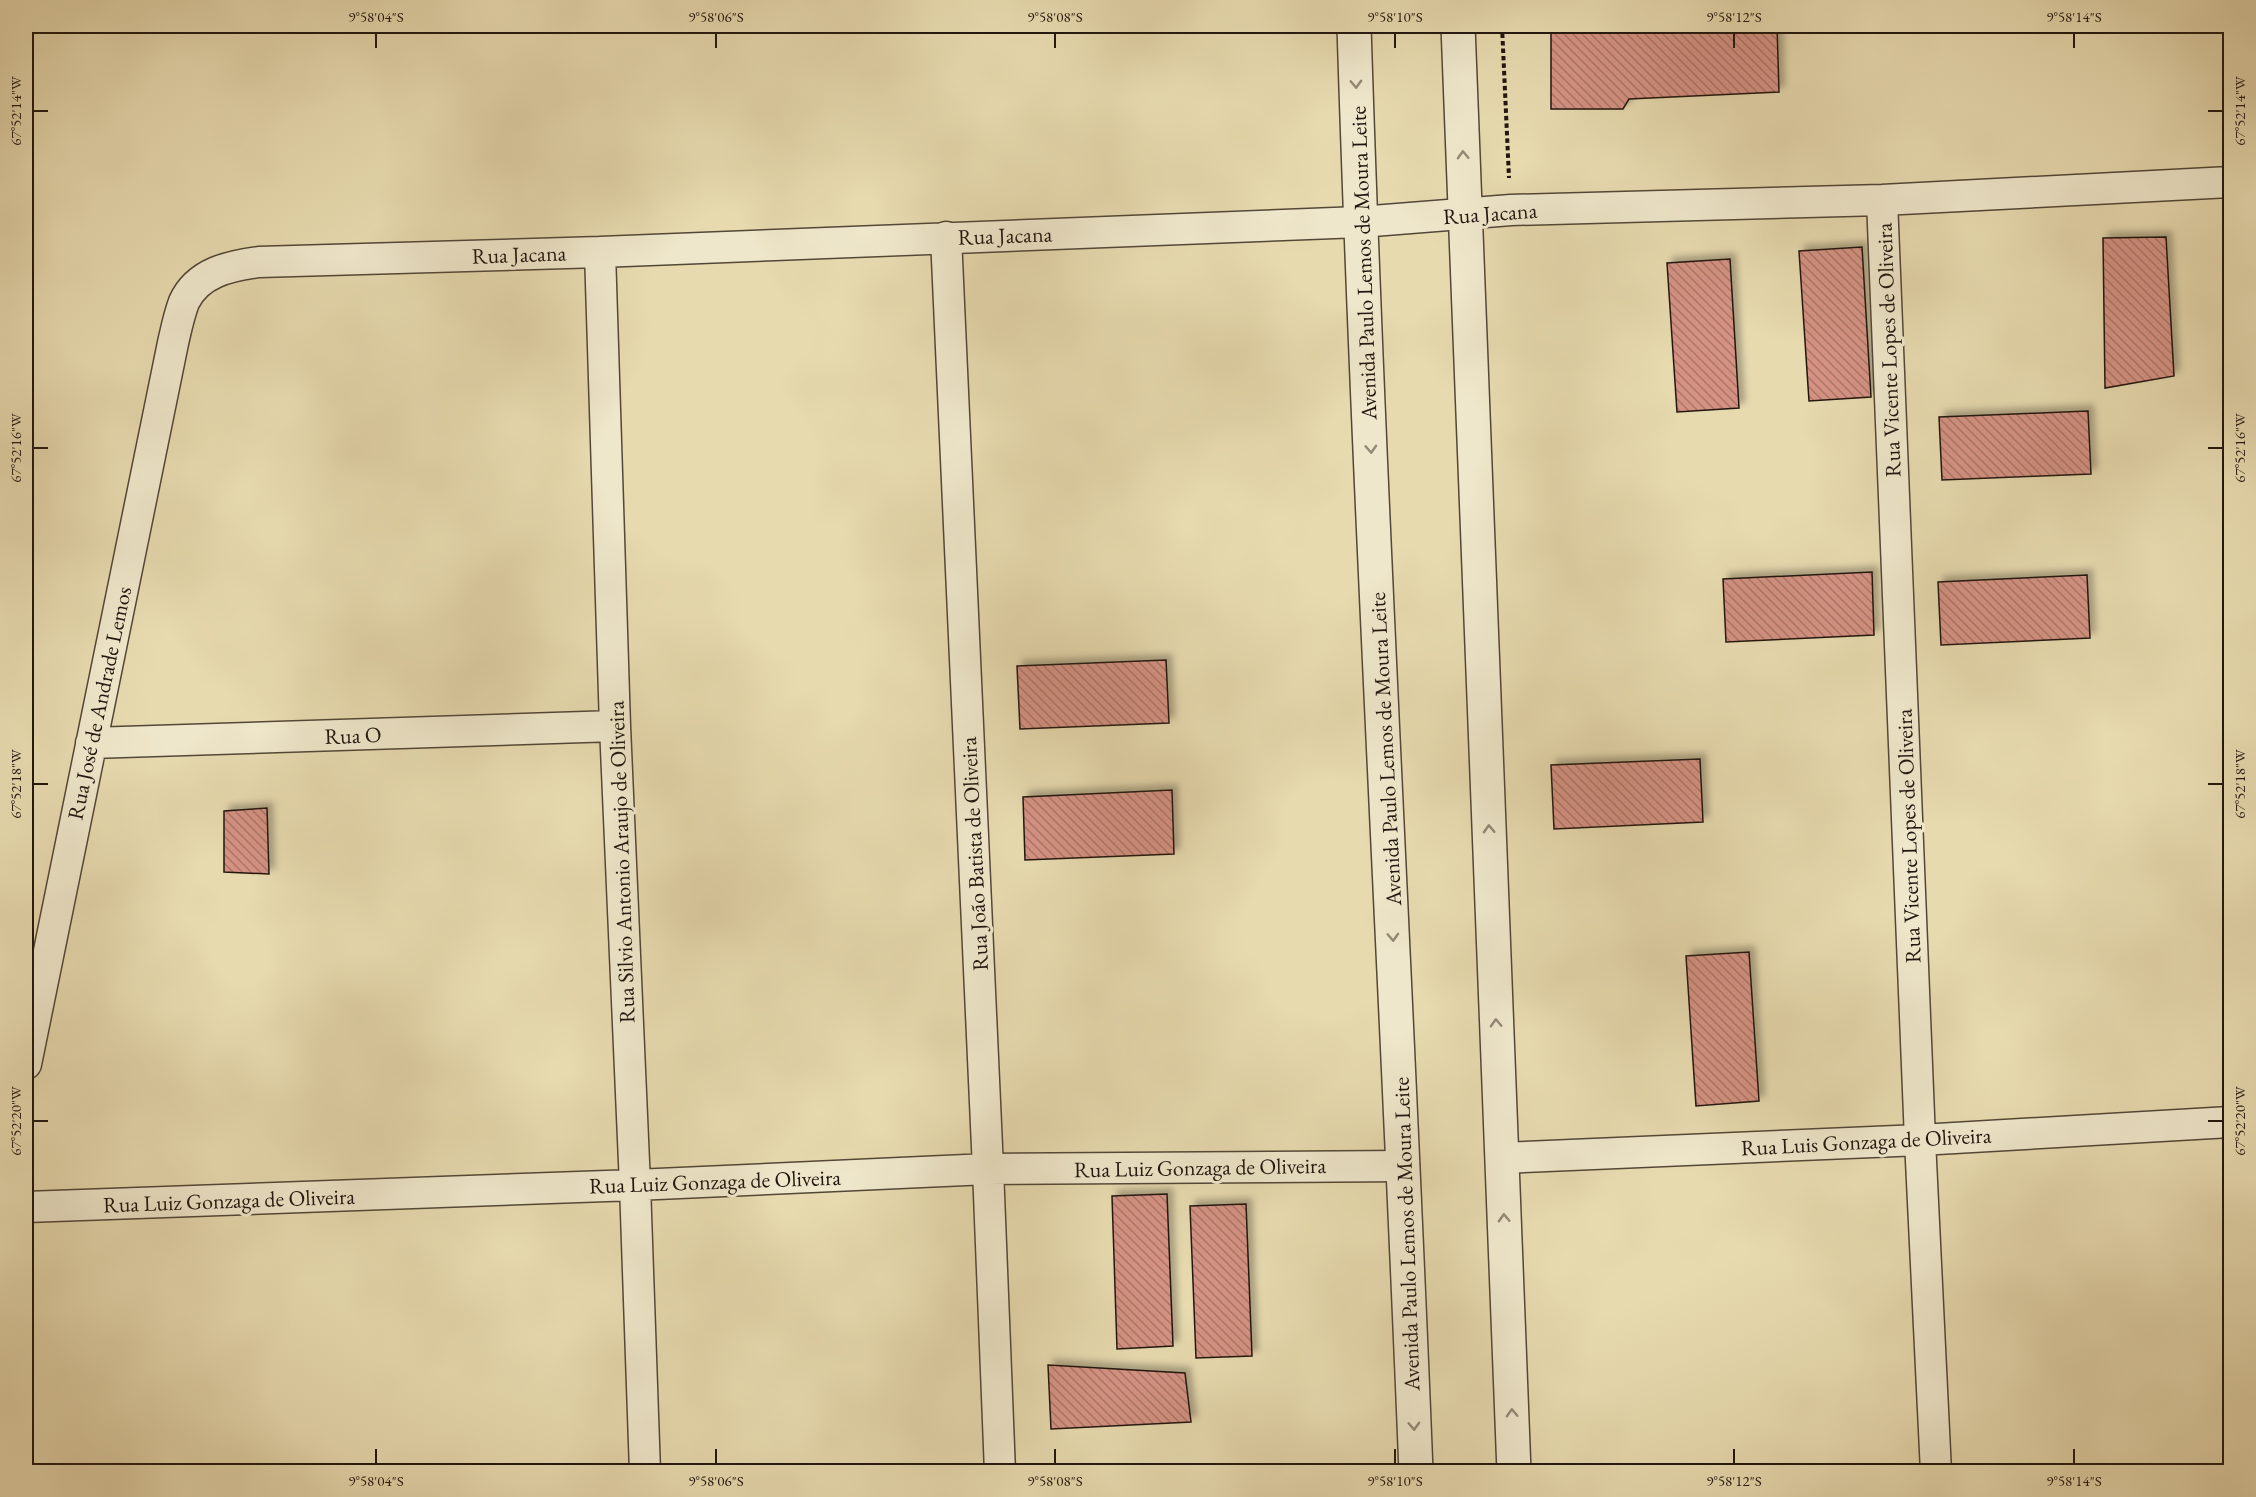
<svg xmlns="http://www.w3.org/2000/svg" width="2256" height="1497" font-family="'EB Garamond',serif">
	<defs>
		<pattern id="building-back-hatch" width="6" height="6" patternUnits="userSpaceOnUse" patternTransform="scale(1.5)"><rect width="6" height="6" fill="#d59283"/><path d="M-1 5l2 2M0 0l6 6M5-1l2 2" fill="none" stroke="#ac766a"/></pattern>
		<filter id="shadow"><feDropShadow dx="5.5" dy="-5.5" stdDeviation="3" flood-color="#0004"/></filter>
	</defs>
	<rect width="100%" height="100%" fill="#e7daaf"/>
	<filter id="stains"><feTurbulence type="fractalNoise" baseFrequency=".00333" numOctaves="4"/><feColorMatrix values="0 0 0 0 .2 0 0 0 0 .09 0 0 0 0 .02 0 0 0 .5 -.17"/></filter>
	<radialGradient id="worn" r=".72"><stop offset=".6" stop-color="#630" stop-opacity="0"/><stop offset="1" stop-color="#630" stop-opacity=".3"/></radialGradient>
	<path fill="url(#building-back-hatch)" stroke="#22160f" stroke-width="1.5" filter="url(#shadow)" d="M1551 26H1777L1779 92 1629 99 1623 109H1551Z
		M2166 237 2174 376 2105 388 2103 238Z
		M1862 247 1871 397 1809 401 1799 251Z
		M1730 259 1739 408 1677 412 1667 263Z
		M2088 411 2091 474 1942 480 1939 417Z
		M1872 572 1874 635 1726 642 1723 579Z
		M2087 575 2090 638 1941 645 1938 582Z
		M1166 660 1169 723 1020 729 1017 666Z
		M1700 759 1703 822 1554 829 1551 765Z
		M1172 790 1174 854 1025 860 1023 797Z
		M267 808 269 874 224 872V811Z
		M1749 952 1759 1101 1696 1106 1686 956Z
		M1167 1194 1173 1346 1117 1349 1112 1196Z
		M1246 1204 1252 1356 1196 1358 1190 1206Z
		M1048 1365 1185 1373 1191 1422 1051 1429Z"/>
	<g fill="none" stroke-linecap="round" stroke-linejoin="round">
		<g stroke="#534737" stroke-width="33">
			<path id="minor" d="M1882 200 1920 1140 1936 1472
				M946 237 988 1169 1000 1472
				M600 252 615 726 635 1185 645 1472
				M91 743 615 726
				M26 1064 173 343C176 330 179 315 184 302 198 272 230 266 259 262L600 252 1360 222 1511 210 1882 200 2230 182
				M1501 1158 1920 1140 2230 1122
				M26 1207 635 1185 988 1169 1404 1166"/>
		</g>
		<g stroke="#534737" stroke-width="36">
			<path id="tertiary" d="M1354 26C1369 508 1397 989 1416 1472
				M1458 26 1514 1472"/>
		</g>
		<path stroke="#22160f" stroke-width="4" stroke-dasharray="4.5 3" stroke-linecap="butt" d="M1502 26 1509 178"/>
		<use href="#minor" stroke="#efe7cb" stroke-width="30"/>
		<use href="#tertiary" stroke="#efe7cb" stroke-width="33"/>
	</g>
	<defs><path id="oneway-chevron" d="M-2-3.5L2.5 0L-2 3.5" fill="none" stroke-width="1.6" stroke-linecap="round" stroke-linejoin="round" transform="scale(1.5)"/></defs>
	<g stroke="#938976">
		<use href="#oneway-chevron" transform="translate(1356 84) rotate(88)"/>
		<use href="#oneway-chevron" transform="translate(1463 155) rotate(-92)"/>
		<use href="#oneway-chevron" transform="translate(1371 449) rotate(87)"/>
		<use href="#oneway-chevron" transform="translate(1489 829) rotate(-92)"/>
		<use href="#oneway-chevron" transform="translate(1393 937) rotate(87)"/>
		<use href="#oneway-chevron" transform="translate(1496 1023) rotate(-92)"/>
		<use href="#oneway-chevron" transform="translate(1504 1218) rotate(-92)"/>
		<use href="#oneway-chevron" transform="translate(1512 1413) rotate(-92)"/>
		<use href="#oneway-chevron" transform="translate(1414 1426) rotate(88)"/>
	</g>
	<path fill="none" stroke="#22160f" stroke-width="2" d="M376 33V48M716 33V48M1055 33V48M1395 33V48M1734 33V48M2074 33V48M33 111H48M2208 111H2223M33 448H48M2208 448H2223M33 784H48M2208 784H2223M33 1121H48M2208 1121H2223M376 1449V1464M716 1449V1464M1055 1449V1464M1395 1449V1464M1734 1449V1464M2074 1449V1464"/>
	<g text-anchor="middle" stroke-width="6" stroke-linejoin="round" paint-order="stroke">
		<g font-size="22" fill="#22160f" stroke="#efe7cb">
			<text transform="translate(1490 213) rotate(-4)" y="8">Rua Jacana</text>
			<text transform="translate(1005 235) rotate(-2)" y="8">Rua Jacana</text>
			<text transform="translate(519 254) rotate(-2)" y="8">Rua Jacana</text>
			<text transform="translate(1363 263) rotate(-92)" y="8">Avenida Paulo Lemos de Moura Leite</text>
			<text transform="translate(1888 350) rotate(-92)" y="8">Rua Vicente Lopes de Oliveira</text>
			<text transform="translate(99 703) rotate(-78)" y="8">Rua José de Andrade Lemos</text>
			<text transform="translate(353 735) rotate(-2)" y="8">Rua O</text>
			<text transform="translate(1385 749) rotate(-93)" y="8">Avenida Paulo Lemos de Moura Leite</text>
			<text transform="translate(1908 836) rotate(-92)" y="8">Rua Vicente Lopes de Oliveira</text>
			<text transform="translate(974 854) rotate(-93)" y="8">Rua João Batista de Oliveira</text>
			<text transform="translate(621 862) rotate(-92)" y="8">Rua Silvio Antonio Araujo de Oliveira</text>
			<text transform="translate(1866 1141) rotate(-3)" y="8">Rua Luis Gonzaga de Oliveira</text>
			<text transform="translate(1200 1167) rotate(-1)" y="8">Rua Luiz Gonzaga de Oliveira</text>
			<text transform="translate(715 1181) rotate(-2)" y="8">Rua Luiz Gonzaga de Oliveira</text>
			<text transform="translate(229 1200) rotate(-2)" y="8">Rua Luiz Gonzaga de Oliveira</text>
			<text transform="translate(1406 1234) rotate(-92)" y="8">Avenida Paulo Lemos de Moura Leite</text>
		</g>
	</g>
	<rect width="2256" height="1497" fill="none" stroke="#e7daaf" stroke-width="66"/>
	<rect x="33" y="33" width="2190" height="1431" fill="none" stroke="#22160f" stroke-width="2"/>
	<g font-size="15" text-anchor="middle" fill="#22160f">
		<text x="376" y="22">9°58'04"S</text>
		<text x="716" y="22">9°58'06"S</text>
		<text x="1055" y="22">9°58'08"S</text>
		<text x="1395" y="22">9°58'10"S</text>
		<text x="1734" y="22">9°58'12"S</text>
		<text x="2074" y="22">9°58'14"S</text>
		<text transform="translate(2240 111) rotate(-90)" y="5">67°52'14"W</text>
		<text transform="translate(16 111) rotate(-90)" y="5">67°52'14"W</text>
		<text transform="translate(2240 448) rotate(-90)" y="5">67°52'16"W</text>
		<text transform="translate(16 448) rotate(-90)" y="5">67°52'16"W</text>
		<text transform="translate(2240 784) rotate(-90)" y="5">67°52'18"W</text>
		<text transform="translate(16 784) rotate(-90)" y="5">67°52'18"W</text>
		<text transform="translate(2240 1121) rotate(-90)" y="5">67°52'20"W</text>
		<text transform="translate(16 1121) rotate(-90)" y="5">67°52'20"W</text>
		<text x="376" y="1486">9°58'04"S</text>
		<text x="716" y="1486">9°58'06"S</text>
		<text x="1055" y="1486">9°58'08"S</text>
		<text x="1395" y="1486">9°58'10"S</text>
		<text x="1734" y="1486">9°58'12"S</text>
		<text x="2074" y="1486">9°58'14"S</text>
	</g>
	<rect width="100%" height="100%" filter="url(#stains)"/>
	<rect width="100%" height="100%" fill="url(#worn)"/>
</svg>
